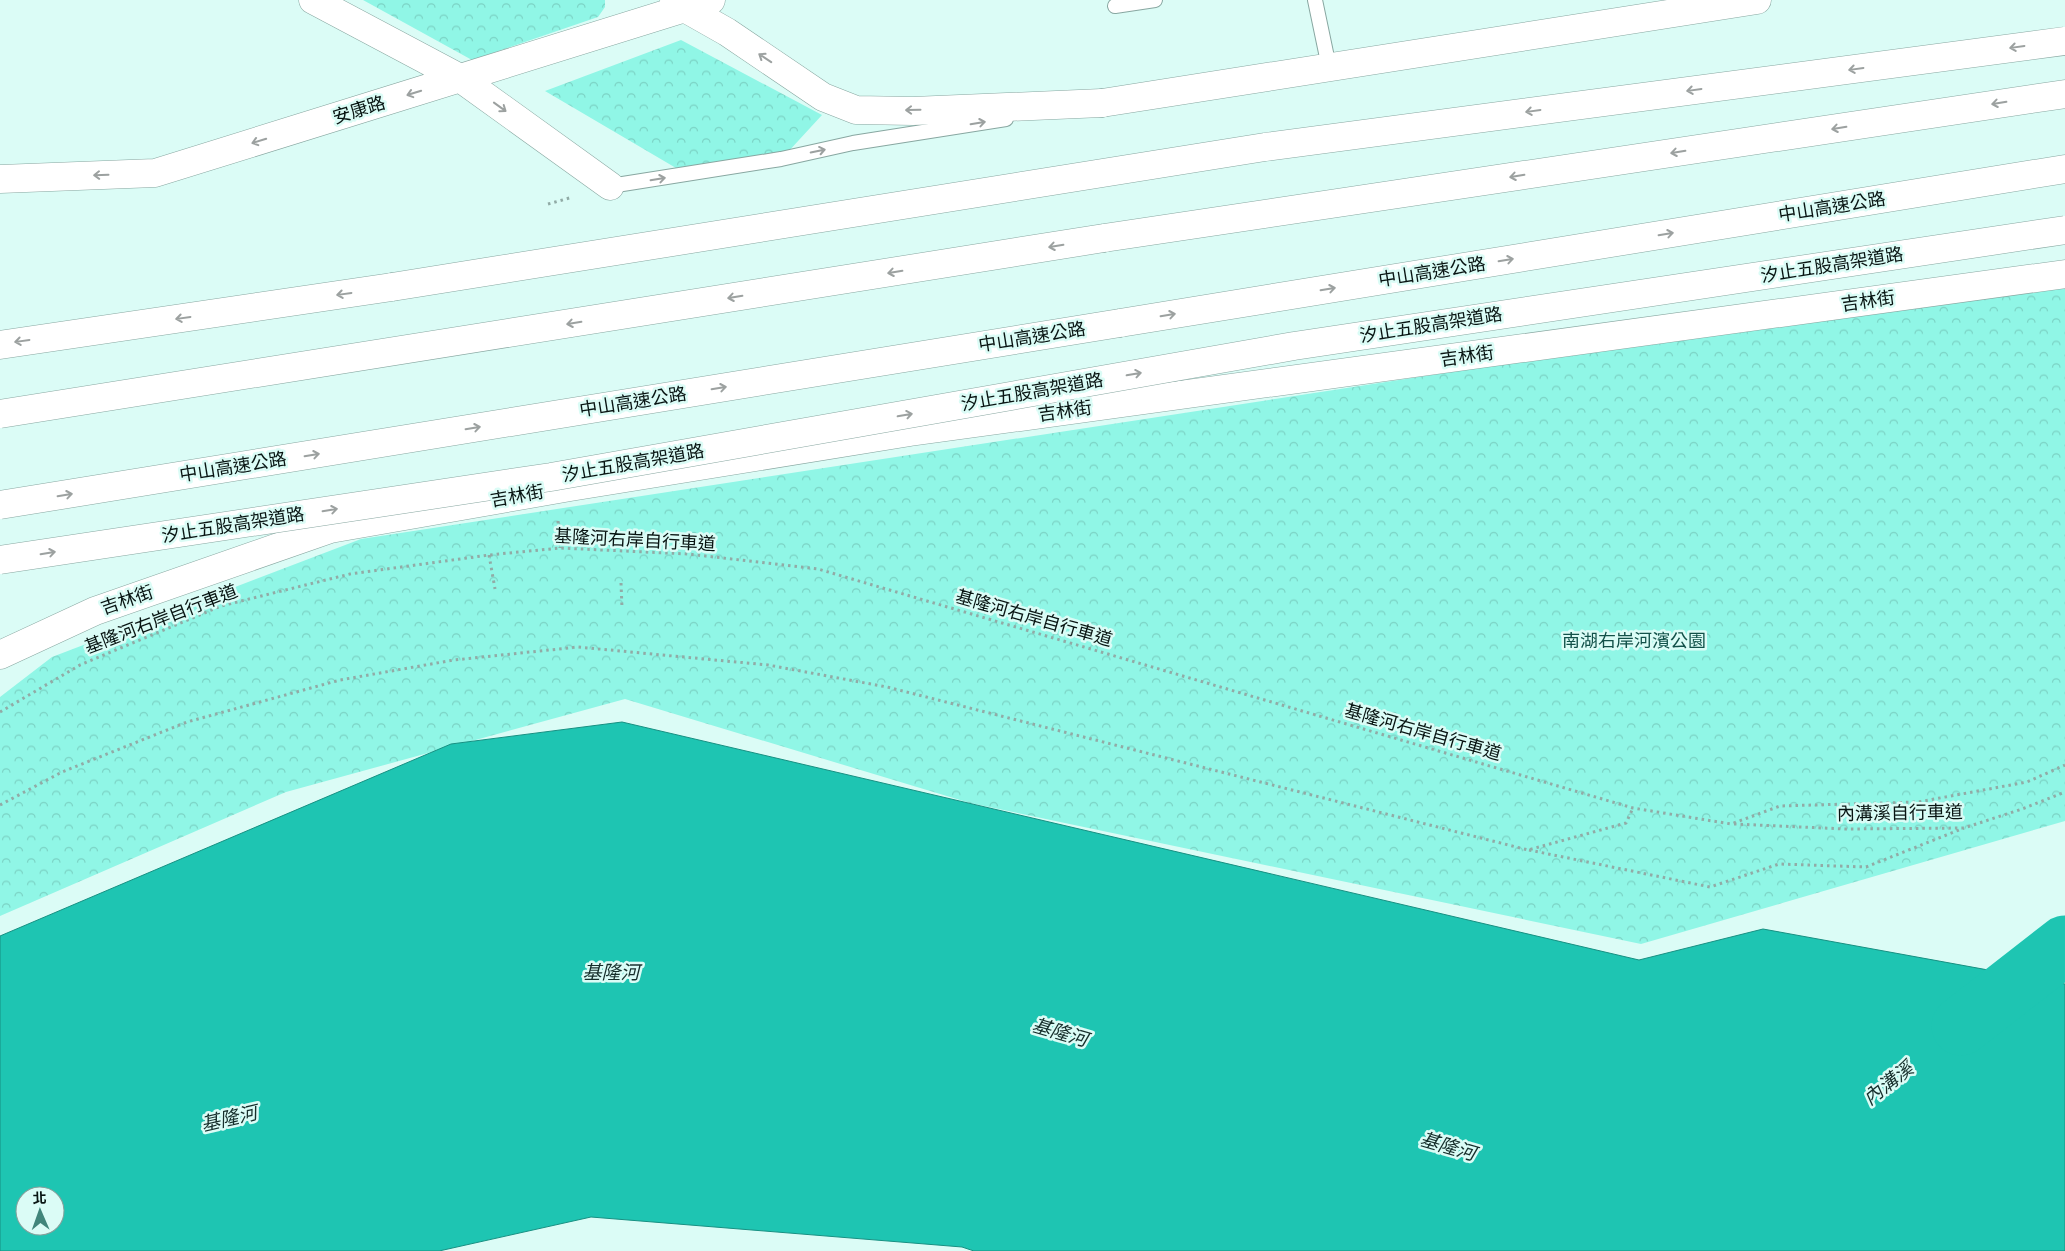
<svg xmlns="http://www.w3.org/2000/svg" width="2065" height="1251" font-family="Barlow,'Noto Sans TC',sans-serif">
	<defs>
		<pattern id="park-crowns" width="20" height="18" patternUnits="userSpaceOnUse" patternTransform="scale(1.25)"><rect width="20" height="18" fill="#90f6e6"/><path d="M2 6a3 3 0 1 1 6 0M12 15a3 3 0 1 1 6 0" fill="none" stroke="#7bd2c4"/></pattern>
	</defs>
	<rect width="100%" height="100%" fill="#dbfcf6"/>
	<path fill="url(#park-crowns)" d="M363 0H605V7L598 17 472 60Z
		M681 40 822 115 787 153 676 168 545 91Z
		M2065 282V821L1641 944 970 803 625 699 286 792 0 916V697L52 657 361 539 1771 323Z"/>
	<path fill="#1ec5b2" stroke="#179082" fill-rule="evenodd" d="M622 722 1639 960 1763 929 2065 984V1251H974L962 1247 591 1217 439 1251H0V936L451 744ZM25 1196H55V1226H25Z"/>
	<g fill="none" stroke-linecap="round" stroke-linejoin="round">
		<path stroke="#1ec5b2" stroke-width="59" d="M1961 1026 2065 945"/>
		<g stroke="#88a7a1" stroke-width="16">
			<path id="lane" d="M1315 0 1329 67
				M1115 6 1155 0
				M610 186 781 159 853 143 1006 119"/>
		</g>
		<g stroke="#88a7a1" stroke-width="29">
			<path id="street" d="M313 0 460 78 610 186
				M674 2 727 32 823 97 856 110 913 111 1102 103
				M0 179 155 173 711 0
				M0 655 95 611 330 529 570 487 910 432 2065 274"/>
		</g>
		<g stroke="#88a7a1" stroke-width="29">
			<path id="secondary" d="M1102 103 1757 0"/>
		</g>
		<g stroke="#88a7a1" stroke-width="29">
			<path id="highway" d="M1104 238 2065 94
				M1120 323 2065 169
				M0 345 392 287"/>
		</g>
		<path stroke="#91aba6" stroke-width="3" stroke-dasharray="2.5 4" stroke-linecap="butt" d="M548 204 573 197
			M558 521 560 548
			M489 555 495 589
			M621 583 622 608
			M0 712 80 665 221 606 350 574 489 555 560 548 688 554 818 569 1633 808 1731 824 1780 806 1918 802 2027 782 2065 765
			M0 805 62 772 187 722 340 680 454 660 578 647 768 665 887 687 1528 850 1626 823 1633 808
			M1734 824 1846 829 1964 828 2022 809 2065 792
			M1529 850 1710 887 1779 864 1866 867 1964 828"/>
		<use href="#lane" stroke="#fff" stroke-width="14"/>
		<use href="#street" stroke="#fff" stroke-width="28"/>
		<use href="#secondary" stroke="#fff" stroke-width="28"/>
		<use href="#highway" stroke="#fff" stroke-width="28"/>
		<g stroke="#88a7a1" stroke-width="29" stroke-linecap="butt">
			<path id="highway-bridge" d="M392 287 1265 147 2065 41
				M0 414 1104 238
				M0 505 1120 323
				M0 560 551 477 1294 346 2065 230"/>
		</g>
		<use href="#highway-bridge" stroke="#fff" stroke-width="28"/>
	</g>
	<defs><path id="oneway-shaft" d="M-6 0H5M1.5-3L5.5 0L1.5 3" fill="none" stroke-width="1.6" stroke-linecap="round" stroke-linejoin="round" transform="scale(1.25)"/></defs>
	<g stroke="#9ca1a0">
		<use href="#oneway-shaft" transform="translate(2017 47) rotate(172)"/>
		<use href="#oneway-shaft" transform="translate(765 58) rotate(-146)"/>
		<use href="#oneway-shaft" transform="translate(1856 69) rotate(172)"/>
		<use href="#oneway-shaft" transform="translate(1694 90) rotate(172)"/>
		<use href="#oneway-shaft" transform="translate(414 93) rotate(163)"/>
		<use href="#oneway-shaft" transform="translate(1999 103) rotate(171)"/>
		<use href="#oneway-shaft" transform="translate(500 107) rotate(36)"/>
		<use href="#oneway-shaft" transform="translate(913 110) rotate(179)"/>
		<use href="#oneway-shaft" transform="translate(1533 111) rotate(172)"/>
		<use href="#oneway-shaft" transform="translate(978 123) rotate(-9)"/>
		<use href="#oneway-shaft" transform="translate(1839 128) rotate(171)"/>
		<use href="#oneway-shaft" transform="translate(259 141) rotate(163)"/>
		<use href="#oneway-shaft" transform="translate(818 151) rotate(-12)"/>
		<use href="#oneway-shaft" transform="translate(1678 152) rotate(171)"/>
		<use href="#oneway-shaft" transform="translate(101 175) rotate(178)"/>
		<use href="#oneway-shaft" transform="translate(1517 176) rotate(171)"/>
		<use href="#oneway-shaft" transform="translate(658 179) rotate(-9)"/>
		<use href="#oneway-shaft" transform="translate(1666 234) rotate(-9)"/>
		<use href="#oneway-shaft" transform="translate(1056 246) rotate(171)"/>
		<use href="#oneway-shaft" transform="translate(1506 260) rotate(-9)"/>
		<use href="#oneway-shaft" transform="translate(895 272) rotate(171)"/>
		<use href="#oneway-shaft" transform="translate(1328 289) rotate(-9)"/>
		<use href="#oneway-shaft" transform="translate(344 294) rotate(172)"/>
		<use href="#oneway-shaft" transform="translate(735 297) rotate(171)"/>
		<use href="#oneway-shaft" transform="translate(1168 315) rotate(-9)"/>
		<use href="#oneway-shaft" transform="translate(183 318) rotate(172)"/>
		<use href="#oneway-shaft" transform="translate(574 323) rotate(171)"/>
		<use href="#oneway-shaft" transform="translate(22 341) rotate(172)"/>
		<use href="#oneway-shaft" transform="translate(1134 374) rotate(-10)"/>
		<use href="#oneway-shaft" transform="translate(719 388) rotate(-9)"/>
		<use href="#oneway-shaft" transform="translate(905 415) rotate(-10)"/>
		<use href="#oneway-shaft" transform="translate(473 428) rotate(-9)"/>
		<use href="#oneway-shaft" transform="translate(312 455) rotate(-9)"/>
		<use href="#oneway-shaft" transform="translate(65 495) rotate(-9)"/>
		<use href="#oneway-shaft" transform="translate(330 510) rotate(-9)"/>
		<use href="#oneway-shaft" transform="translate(48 553) rotate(-9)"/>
	</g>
	<g text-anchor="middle" stroke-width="5" stroke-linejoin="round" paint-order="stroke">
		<g font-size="18" fill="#081412" stroke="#dbfcf6">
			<text transform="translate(359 110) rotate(-17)" y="6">安康路</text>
			<text transform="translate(1832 207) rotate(-9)" y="6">中山高速公路</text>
			<text transform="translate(1832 265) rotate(-9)" y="6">汐止五股高架道路</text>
			<text transform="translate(1432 272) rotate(-9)" y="6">中山高速公路</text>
			<text transform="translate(1868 301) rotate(-8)" y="6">吉林街</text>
			<text transform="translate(1431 325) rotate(-9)" y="6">汐止五股高架道路</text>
			<text transform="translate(1032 337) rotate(-9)" y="6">中山高速公路</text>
			<text transform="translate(1467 356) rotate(-8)" y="6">吉林街</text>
			<text transform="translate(1032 392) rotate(-10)" y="6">汐止五股高架道路</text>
			<text transform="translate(633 402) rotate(-9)" y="6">中山高速公路</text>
			<text transform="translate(1065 411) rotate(-8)" y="6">吉林街</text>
			<text transform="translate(633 463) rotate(-10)" y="6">汐止五股高架道路</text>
			<text transform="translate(233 467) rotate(-9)" y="6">中山高速公路</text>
			<text transform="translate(517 496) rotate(-10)" y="6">吉林街</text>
			<text transform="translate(233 525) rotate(-9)" y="6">汐止五股高架道路</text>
			<text transform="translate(635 540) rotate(3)" y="6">基隆河右岸自行車道</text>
			<text transform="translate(127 600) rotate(-19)" y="6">吉林街</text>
			<text transform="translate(1034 618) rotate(16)" y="6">基隆河右岸自行車道</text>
			<text transform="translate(161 619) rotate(-21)" y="6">基隆河右岸自行車道</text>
			<text transform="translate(1423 732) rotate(16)" y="6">基隆河右岸自行車道</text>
			<text transform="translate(1900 813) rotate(-1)" y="6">內溝溪自行車道</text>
		</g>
		<g font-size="18" fill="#125149" stroke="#dbfcf6">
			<text x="1634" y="647">南湖右岸河濱公園</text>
		</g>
		<g font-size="19" font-style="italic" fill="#162e2b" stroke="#dbfcf6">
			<text x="611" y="979">基隆河</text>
			<text transform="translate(1060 1032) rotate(16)" y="7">基隆河</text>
			<text transform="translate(1888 1083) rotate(-38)" y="7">內溝溪</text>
			<text transform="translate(229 1118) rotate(-13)" y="7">基隆河</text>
			<text transform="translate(1448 1146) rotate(16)" y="7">基隆河</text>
		</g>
	</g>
	<g transform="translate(40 1211) rotate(358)"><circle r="24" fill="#dbfcf6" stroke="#879f9b"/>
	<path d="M0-4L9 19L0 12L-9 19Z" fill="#41867b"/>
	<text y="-8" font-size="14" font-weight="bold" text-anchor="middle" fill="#081412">北</text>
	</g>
</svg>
